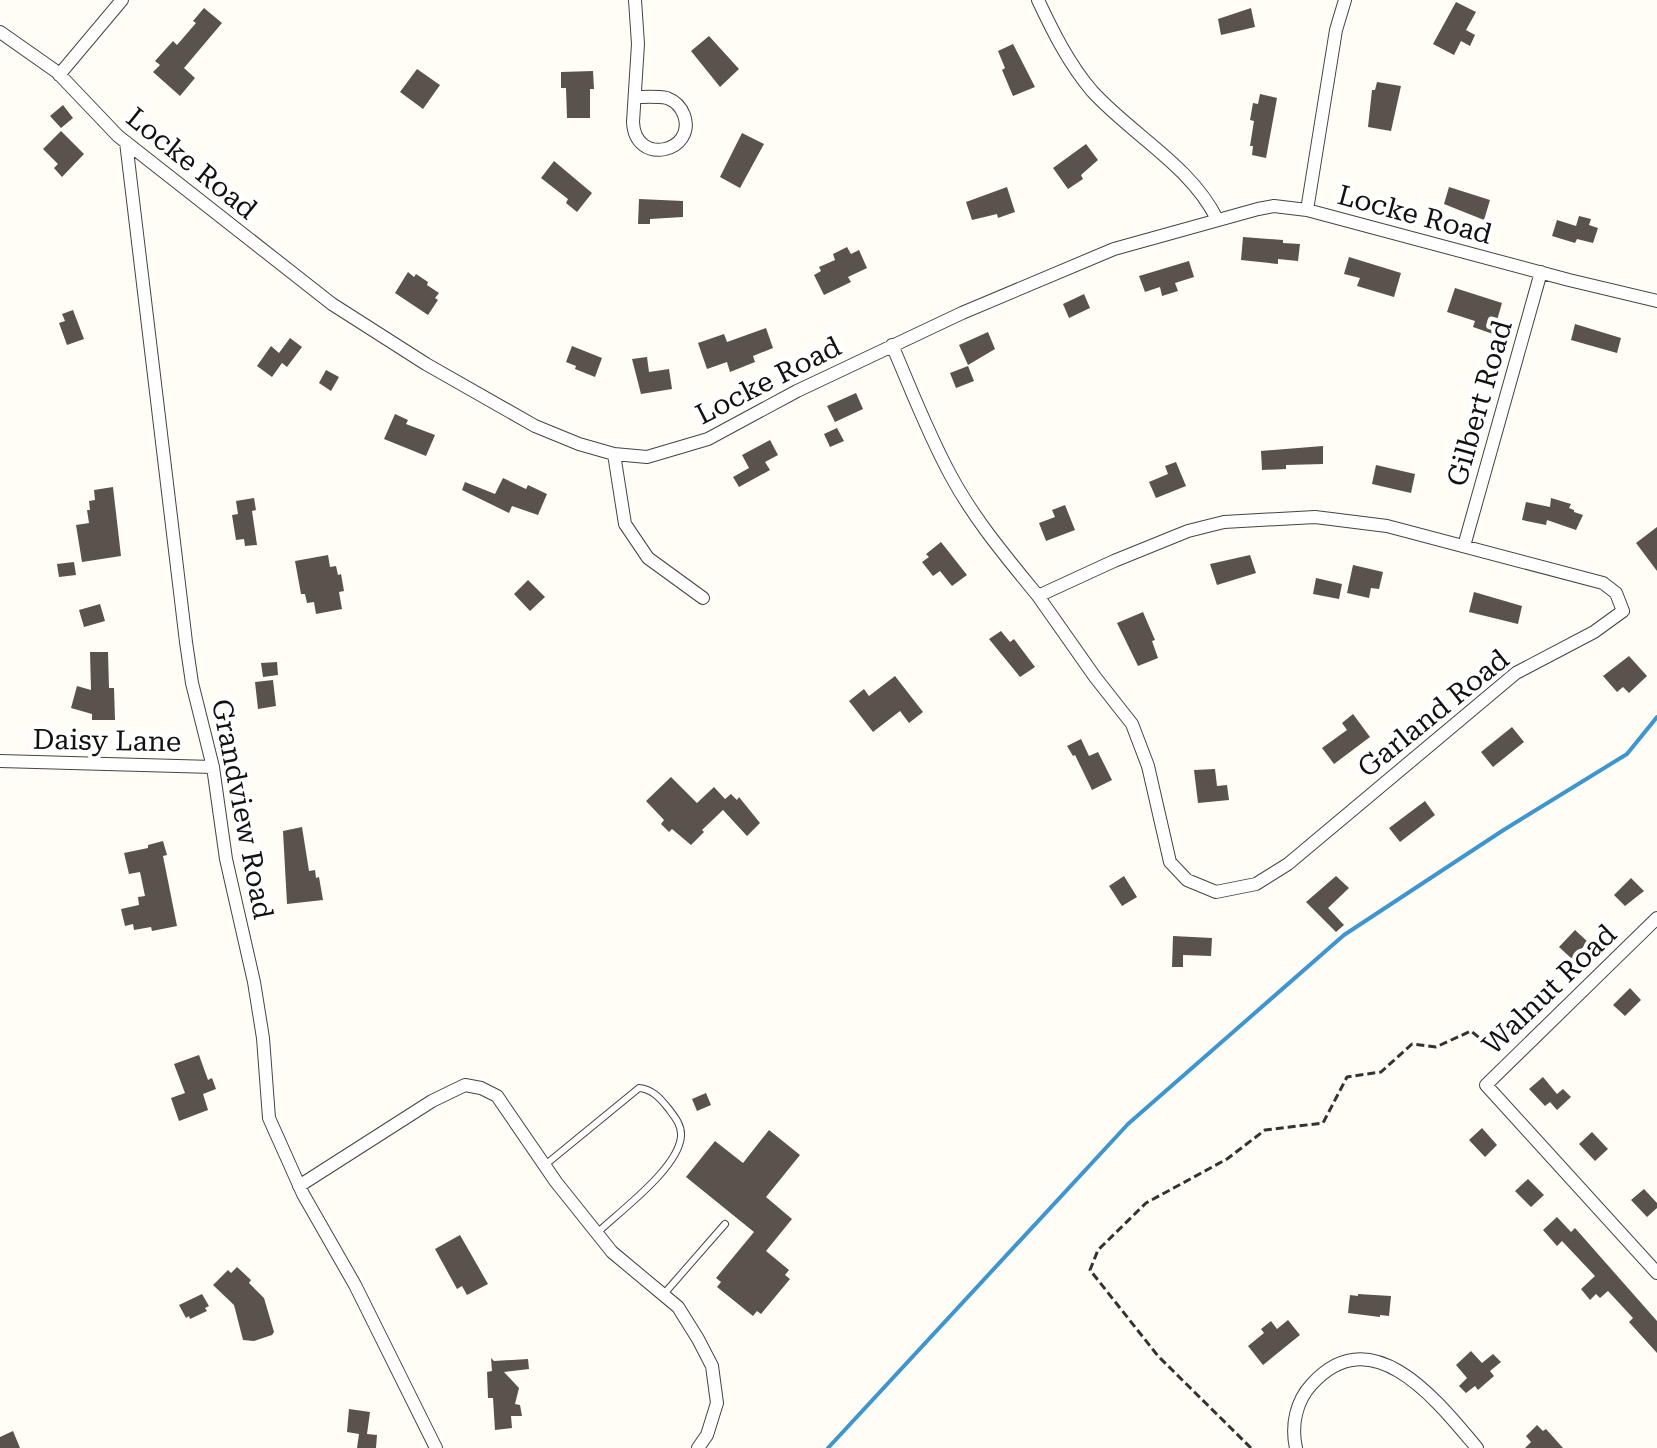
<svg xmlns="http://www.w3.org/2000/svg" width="1657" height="1448" font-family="'Roboto Serif',serif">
	<rect width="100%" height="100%" fill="#fffdf5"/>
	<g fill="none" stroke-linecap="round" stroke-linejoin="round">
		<path stroke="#3f96cf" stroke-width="4" d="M828 1448 1128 1124 1344 935 1502 831 1627 754 1657 717"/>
	</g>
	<path fill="#5a524d" d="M1456 2 1476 12 1466 30 1475 35 1470 46 1461 41 1454 55 1433 44Z
		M204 8 222 23 184 68 195 78 180 96 153 72 160 65 155 61 173 41 177 45 196 23 193 21Z
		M1251 8 1255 27 1221 35 1218 19Z
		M709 36 739 69 720 87 691 51Z
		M1013 44 1035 87 1013 96 1002 70 1005 68 998 51Z
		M417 69 440 85 423 109 400 92Z
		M593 71 594 89H590V118H567L566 88H561V72Z
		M1377 82 1401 86 1391 131 1368 127 1372 90H1375Z
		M1260 94 1277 98 1266 158 1252 155 1253 146H1250L1254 121 1250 120 1253 103 1258 104Z
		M63 105 73 118 61 128 50 116Z
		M61 131 84 154 62 177 54 168 58 164 43 149Z
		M742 133 764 144 740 188 720 177Z
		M1086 144 1098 160 1081 175 1083 179 1068 189 1053 168Z
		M554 161 592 193 577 212 566 203 568 199 541 178Z
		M1007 187 1015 212 998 218 997 214 972 220 966 202Z
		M1449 187 1490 200 1484 220 1444 204Z
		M639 199 683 201V217L650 219V224H638Z
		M1579 216 1591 219 1589 225 1598 228 1593 243 1577 239 1575 243 1552 236 1557 220 1576 226Z
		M1243 237 1283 240V243L1300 244 1298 261 1278 259V264L1241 260Z
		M847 247 851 254 859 250 867 268 848 277 851 282 824 295 814 275 821 271 819 267 835 260 833 254Z
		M1349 257 1401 273 1394 297 1357 286 1360 278 1344 274Z
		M1189 261 1194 277 1175 283 1178 291 1162 296 1160 287 1145 292 1139 276Z
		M408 272 414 277 416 274 428 282 427 285 439 293 435 298 438 300 428 315 395 293Z
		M1455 288 1502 303 1493 334 1473 327 1475 321 1447 312Z
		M1084 294 1090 308 1069 318 1063 304Z
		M73 310 84 339 67 345 59 323 65 321 62 314Z
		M1575 324 1621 338 1617 353 1571 340Z
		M766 328 773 348 753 356 755 362 730 372 727 362 707 369 698 343 724 334 727 342Z
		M988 332 995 349 968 365 959 345Z
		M290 338 302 347 287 367 282 363 272 377 257 366 271 346 279 353Z
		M572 346 602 358 595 377 575 369 576 366 566 362Z
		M647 357 649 372 669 369 672 389 641 394 632 359Z
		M968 366 974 381 956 388 950 373Z
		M326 370 339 377 331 391 319 383Z
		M856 393 863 409 835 422 827 406Z
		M395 414 408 420 406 424 435 435 426 456 384 439Z
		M837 428 844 441 830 447 824 434Z
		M770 440 778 455 765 462 770 470 739 487 733 477 749 468 742 455Z
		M1323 446V464L1286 465V469L1262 470 1261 451Z
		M1176 462 1186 486 1156 498 1149 482 1168 474 1165 466Z
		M1376 465 1415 474 1411 493 1372 484Z
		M503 478 526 489 528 485 547 494 538 515 512 506 509 513 462 490 465 482 495 494Z
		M113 487 121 556 82 562 76 525 89 523 87 510H90L89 501 95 500 94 490Z
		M254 498 256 510 252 511 257 545 245 546 244 539 236 540 232 515 238 514 236 501Z
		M1551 498 1571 504 1569 508 1574 510V512L1583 515 1576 530 1547 520 1546 525 1522 520 1526 502 1550 507Z
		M1065 505 1075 530 1046 541 1039 523 1055 517 1052 510Z
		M1657 527V571L1636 543Z
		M941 542 967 575 952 586 940 571 933 576 922 562 929 557 926 554Z
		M328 555 330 567 336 566 338 575 341 574 344 591 339 592 342 609 316 614 314 602 307 603 305 594H301L295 561Z
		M1250 555 1256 573 1217 585 1210 564Z
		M74 562 76 575 59 577 57 564Z
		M1353 565 1383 572 1379 589 1371 588 1369 598 1347 593Z
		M1316 578 1342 584 1339 599 1313 594Z
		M528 580 545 597 530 611 514 594Z
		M1474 592 1522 606 1518 624 1469 612Z
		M100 604 105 621 84 627 79 610Z
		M1143 612 1155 640 1152 641 1158 658 1138 666 1117 623Z
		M1001 631 1010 642 1014 639 1035 667 1020 677 989 639Z
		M90 652H108L109 688H114L115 720H92V714L71 708 77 686 91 690Z
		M1629 656 1647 676 1629 693 1623 687 1617 692 1603 676Z
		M277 662 278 675 263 677 261 663Z
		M895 676 923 712 909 723 900 711 873 732 849 701 864 689 869 696Z
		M273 680 276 706 258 709 255 682Z
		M1353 714 1370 737 1334 764 1322 748 1347 730 1342 723Z
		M1512 727 1524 742 1493 767 1481 752Z
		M1081 739 1089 756 1098 752 1112 780 1092 790 1075 755 1073 756 1067 746Z
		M1215 769 1217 786 1227 785 1229 800 1198 803 1194 770Z
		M671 777 697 803 714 787 725 799 731 794 737 800 739 797 760 823 747 836 723 810 702 830 704 832 691 845 672 829 669 832 661 824 664 820 646 801Z
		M1425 801 1435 815 1400 842 1389 828Z
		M302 827 309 871 315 870 316 878 319 877 323 900 287 904 283 831Z
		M163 841 167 855 163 856 177 926 152 931 151 927 134 930 133 924 125 926 121 909 139 905 138 897 145 896 140 872 129 874 124 853 148 848V845Z
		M1124 876 1137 897 1122 906 1109 886Z
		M1336 876 1349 888 1328 908 1344 925 1336 932 1306 902Z
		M1631 878 1644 891 1625 906 1614 895Z
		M1575 930 1588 942 1572 959 1559 947Z
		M1173 936 1212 938 1211 956 1183 955V967H1172Z
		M1630 988 1641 1000 1625 1016 1613 1005Z
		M199 1055 208 1080 212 1078 216 1089 203 1094 208 1110 179 1121 171 1098 185 1093 174 1064Z
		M1543 1077 1557 1094 1563 1089 1571 1097 1557 1110 1550 1102 1545 1106 1529 1089Z
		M706 1093 711 1105 697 1111 692 1099Z
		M1482 1128 1497 1145 1485 1157 1469 1140Z
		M769 1130 800 1155 766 1197 792 1219 766 1251 789 1270 785 1275 790 1279 761 1314 757 1311 753 1316 717 1287 721 1282 716 1278 754 1232 686 1177 715 1141 743 1163Z
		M1592 1132 1608 1149 1595 1161 1579 1144Z
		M1528 1179 1544 1195 1531 1207 1515 1191Z
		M1644 1189 1657 1203V1208L1647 1217 1631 1200Z
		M1557 1217 1571 1232 1575 1228 1657 1321V1353L1629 1322 1633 1318 1608 1291 1600 1298 1596 1294 1590 1300 1581 1289 1595 1276 1562 1241 1557 1246 1543 1230Z
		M460 1235 488 1284 467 1295 462 1286 457 1289 435 1249Z
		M237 1267 251 1280 249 1283 264 1298 274 1332 272 1335 254 1341 243 1340 234 1305 213 1285 228 1270 231 1273Z
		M202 1294 209 1306 205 1308 207 1311 190 1319 189 1316 186 1318 179 1305Z
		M1358 1294 1391 1296 1389 1316 1380 1315V1317L1348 1313 1350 1295 1358 1296Z
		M1288 1320 1300 1335 1263 1365 1248 1346 1264 1333 1261 1329 1271 1321 1277 1329Z
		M1471 1351 1482 1363 1493 1354 1501 1362 1490 1371 1494 1376 1478 1390 1475 1386 1466 1393 1459 1386 1467 1378 1456 1365Z
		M491 1358 494 1361 528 1359 529 1369 504 1372 519 1388 515 1404 520 1405 522 1416H511L512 1428 495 1430 493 1398H488L487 1372 492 1371Z
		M349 1409 370 1412 367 1434 377 1435 376 1448H357L359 1434 347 1432Z
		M1537 1425 1543 1431 1546 1429 1563 1448H1525L1531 1442 1526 1436Z
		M13 1431 20 1448H0V1437Z"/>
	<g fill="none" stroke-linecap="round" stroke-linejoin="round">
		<g stroke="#444" stroke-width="8">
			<path id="service" d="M545 1165 639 1088C652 1089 660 1098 668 1108 674 1116 682 1125 681 1136 679 1168 620 1211 597 1233
				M663 1295 725 1224"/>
		</g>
		<g stroke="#444" stroke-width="14">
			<path id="minor" d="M635 0 638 44 633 122C635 167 697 152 684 115 681 107 675 101 667 98 657 96 645 97 635 97
				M1038 0C1053 32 1069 64 1092 91 1132 135 1190 165 1217 219
				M0 32 57 72 118 136 332 304 426 364 535 426 579 444 614 454 647 457 708 439 797 391 962 313 1114 249 1258 209 1274 206 1307 210 1569 280 1657 301
				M59 75 122 0
				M126 142 186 642 192 683 213 767 226 859 254 982 263 1038 269 1118 303 1194 355 1285 436 1448
				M1307 210 1336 30 1345 0
				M892 345C911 389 928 434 951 476 974 519 1007 558 1038 596L1114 561 1188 531 1224 522 1315 517 1387 526 1603 583 1616 593 1623 611 1594 632 1516 673 1288 864 1256 884 1216 892 1187 880 1170 862 1148 766 1132 724 1095 677 1038 596
				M614 454 625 524 648 558 703 598
				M1464 546 1541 272
				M0 761 213 767
				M1657 918 1486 1085 1657 1273
				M299 1186 432 1101 465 1085 481 1088 497 1096 556 1182 612 1252 678 1307 698 1339 712 1366 717 1403 707 1435 698 1448
				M1296 1448C1291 1425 1296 1401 1312 1384 1373 1317 1439 1403 1477 1448"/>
		</g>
		<path stroke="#333" stroke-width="3" stroke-dasharray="8 4" stroke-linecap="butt" d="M1251 1448 1158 1356 1090 1270 1098 1250 1146 1203 1227 1159 1265 1130 1323 1123 1347 1077 1381 1072 1412 1044 1436 1047 1471 1031 1500 1055"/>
		<use href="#service" stroke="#fff" stroke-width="6"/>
		<use href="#minor" stroke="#fff" stroke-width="12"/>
	</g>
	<g text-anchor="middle" stroke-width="8" stroke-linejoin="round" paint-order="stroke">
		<g font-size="28" fill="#111" stroke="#fff">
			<text transform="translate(192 163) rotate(39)" y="10">Locke Road</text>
			<text transform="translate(1415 214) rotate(15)" y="10">Locke Road</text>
			<text transform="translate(768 380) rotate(-27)" y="10">Locke Road</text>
			<text transform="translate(1479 403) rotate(-74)" y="10">Gilbert Road</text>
			<text transform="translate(1433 713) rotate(-39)" y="10">Garland Road</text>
			<text transform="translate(107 740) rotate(1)" y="10">Daisy Lane</text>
			<text transform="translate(243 809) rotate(79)" y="10">Grandview Road</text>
			<text transform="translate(1549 989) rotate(-44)" y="10">Walnut Road</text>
		</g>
	</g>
</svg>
